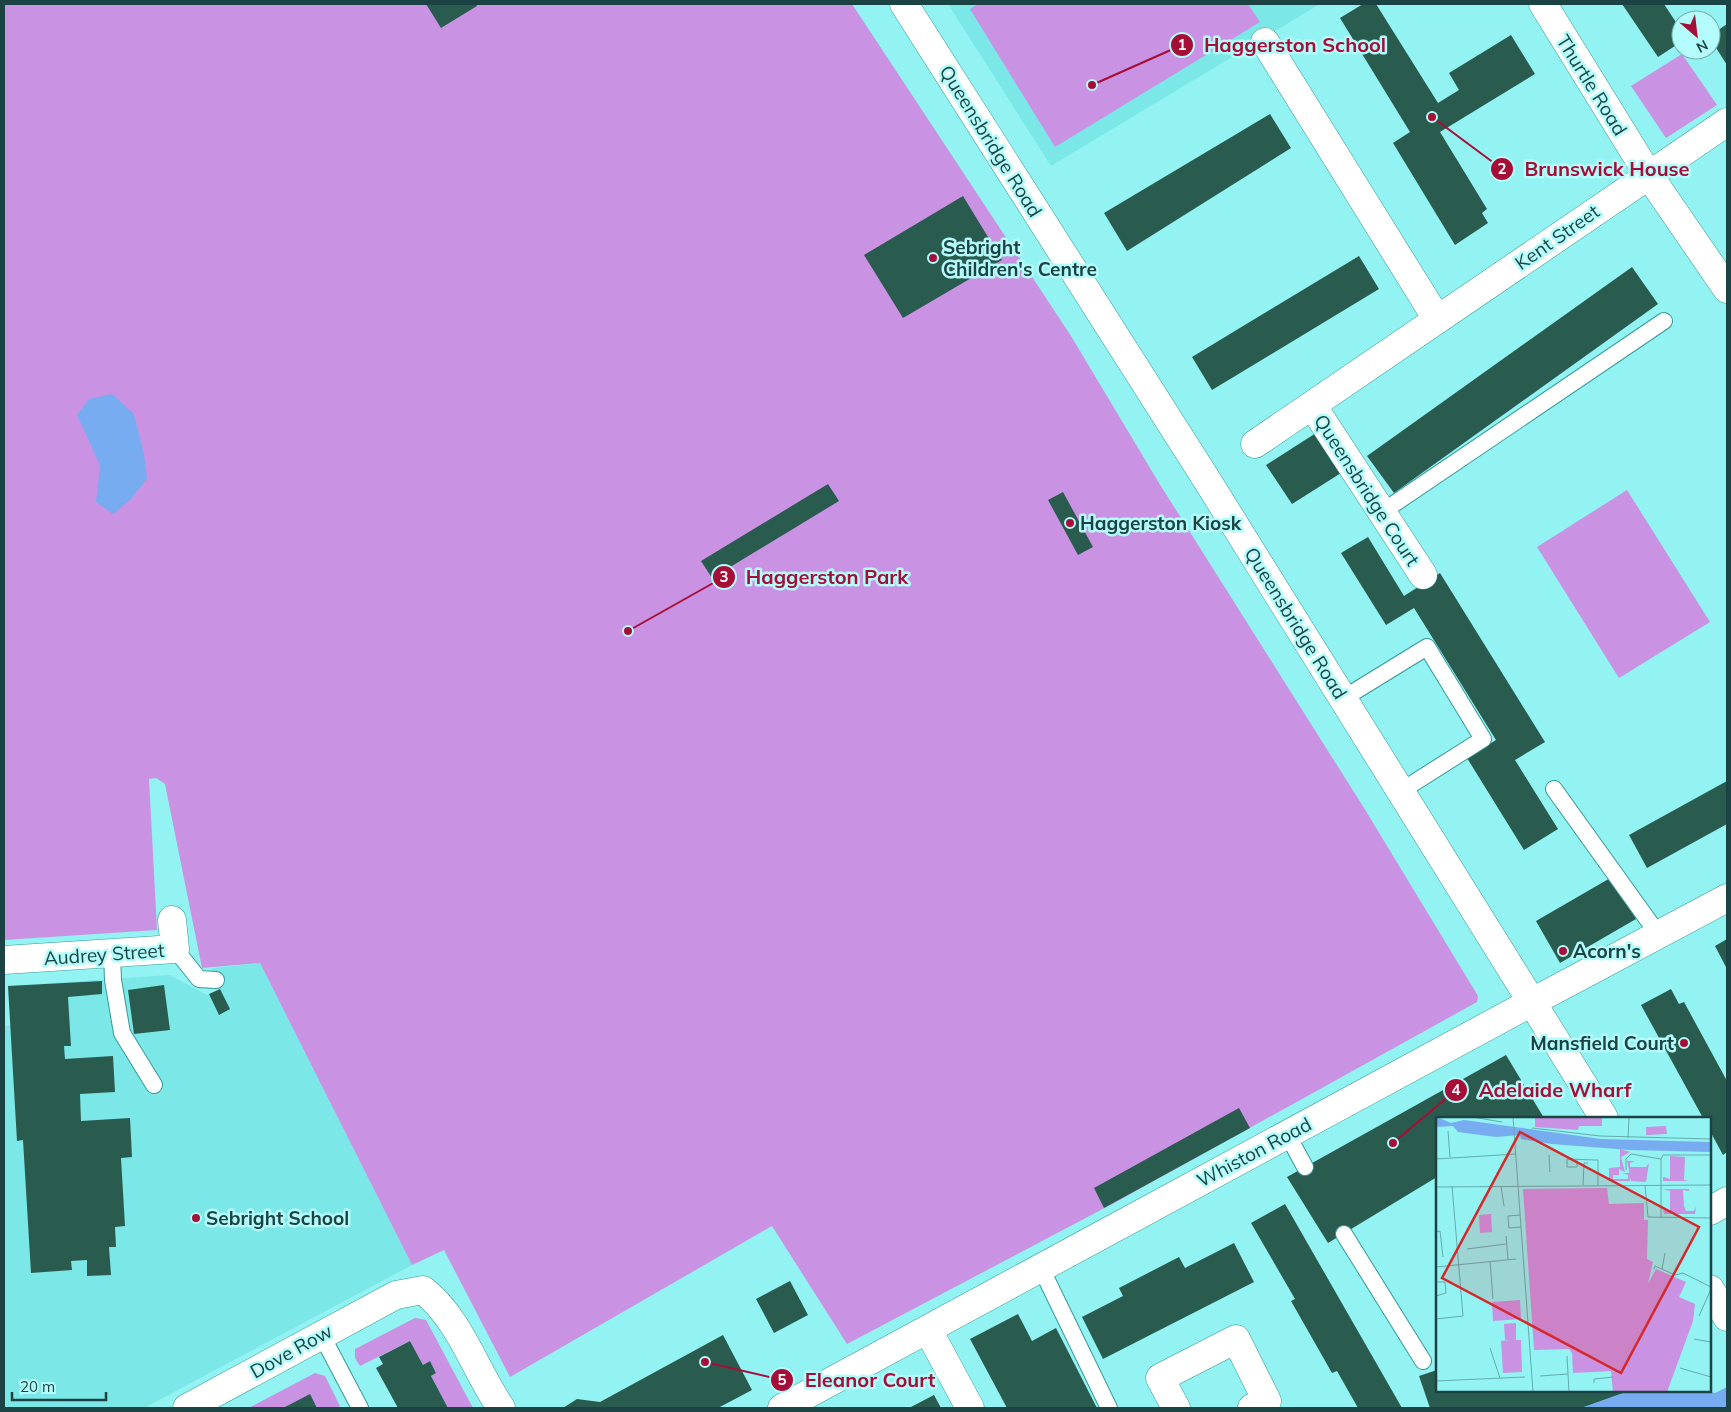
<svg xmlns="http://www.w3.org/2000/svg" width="1731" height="1412" font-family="Mulish,sans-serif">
	<rect width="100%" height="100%" fill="#93f2f2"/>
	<path fill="#7be7e7" d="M948 4H1320L1051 166Z
		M260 963 412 1265 144 1408H4V1027L11 1025 8 986 170 975 207 995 220 989 212 968Z"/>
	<path fill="#ca92e2" d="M4 4H852L1071 336 1159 483 1364 808 1478 996 1477 1002 1116 1202 847 1344 772 1226 510 1377 444 1250 412 1265 260 963 202 968 165 784 156 778 149 779 157 930 4 940Z
		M978 4H1248L1260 22 1055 147 970 9Z
		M1682 54 1717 105 1666 138 1631 86Z
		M1627 490 1710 622 1619 678 1537 547Z
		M415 1318 426 1320 473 1408H448L431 1376 436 1373 430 1361 423 1365 410 1341 360 1366 355 1358V1349Z
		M315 1373 325 1376 340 1406 335 1408H317L309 1395 283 1408H249Z"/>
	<path fill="#77acf1" d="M112 394 134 414 144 454 147 479 131 499 113 514 96 502 100 465 77 415 89 399Z
		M1727 1387V1408H1581L1630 1391H1705L1715 1393Z"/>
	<path fill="#2a5b4f" d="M426 4H476L477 6 441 28Z
		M1363 4H1376L1438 103 1459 90 1449 73 1511 35 1535 74 1440 132 1487 209 1482 213 1488 223 1455 245 1393 143 1410 132 1340 18Z
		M1622 4H1664L1681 30V42L1658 57Z
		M1727 24V65L1711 40V35Z
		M1270 114 1291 148 1127 251 1104 213Z
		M963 196 1002 260 903 318 864 255Z
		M1359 256 1379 289 1212 390 1192 357Z
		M1632 267 1658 304 1394 493 1367 456Z
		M1316 433 1341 473 1292 504 1266 465Z
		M828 484 839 501 712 578 701 561Z
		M1063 492 1093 547 1078 555 1048 500Z
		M1368 537 1404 596 1440 573 1545 742 1515 760 1558 829 1524 850 1467 758 1496 740 1414 608 1386 625 1341 553Z
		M1727 781V824L1647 868 1629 835Z
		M1612 877 1636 919 1560 963 1536 921Z
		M1727 939V969L1715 946Z
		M102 981V994L68 997 71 1046H64L65 1059 113 1056 115 1092 80 1094 81 1121 130 1118 132 1157 121 1158 125 1226 115 1227 116 1247H109L111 1275 87 1276V1260L71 1261 72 1270 31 1273 23 1140 17 1141 8 986Z
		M164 985 170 1030 134 1034 128 990Z
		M220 989 230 1009 219 1015 209 994Z
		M1671 989 1679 1004 1684 1002 1727 1081V1152L1723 1155 1710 1131V1118H1703L1641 1005Z
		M1506 1055 1544 1118H1437V1177L1328 1243 1287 1177Z
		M1239 1108 1250 1128 1104 1208 1094 1188Z
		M1285 1204 1402 1408H1358L1337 1371 1332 1373 1291 1301 1295 1299 1251 1223Z
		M1234 1243 1254 1282 1103 1359 1082 1317 1123 1296 1119 1288 1179 1257 1185 1268Z
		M790 1281 808 1315 774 1333 756 1299Z
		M1018 1314 1032 1341 1056 1328 1097 1408H1007L970 1339Z
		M723 1335 752 1390 718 1408H563L577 1399 600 1402Z
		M410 1341 423 1365 430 1361 436 1373 431 1376 448 1408H398L376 1368 383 1364 379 1357Z
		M1437 1370V1391H1629L1581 1408H1430L1419 1376Z
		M310 1394 317 1408H283Z
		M934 1395 941 1408H909Z"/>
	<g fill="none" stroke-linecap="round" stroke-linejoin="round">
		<g stroke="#369999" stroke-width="18">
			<path id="service" d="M1382 512 1664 321
				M1344 698 1427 647 1483 739 1401 791
				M1554 789 1658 934
				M175 949 199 979 216 980
				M112 954 113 980 122 1033 154 1085
				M1287 1134 1305 1167
				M1344 1234 1423 1361
				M1041 1268 1109 1408
				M321 1334 360 1408"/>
		</g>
		<g stroke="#369999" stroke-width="29">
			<path id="minor" d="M1543 4 1648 174 1727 289
				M1265 42 1437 319
				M1312 405 1423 575
				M1255 444 1727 122
				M4 960 175 949 172 920
				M928 1330 970 1408
				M187 1408 396 1295 423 1290C460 1319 475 1370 501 1408
				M782 1408 1532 1002
				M1176 1408 1160 1378 1236 1339 1267 1401 1252 1408"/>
		</g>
		<g stroke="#369999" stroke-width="29">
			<path id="tertiary" d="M1532 1002 1727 898
				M1710 1211 1727 1201"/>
		</g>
		<g stroke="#369999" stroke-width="29">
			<path id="secondary" d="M904 4 1205 477 1604 1118
				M1710 1289 1727 1317"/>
		</g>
		<use href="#service" stroke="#fff" stroke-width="16"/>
		<use href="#minor" stroke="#fff" stroke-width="28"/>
		<use href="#tertiary" stroke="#fff" stroke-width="28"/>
		<use href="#secondary" stroke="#fff" stroke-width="28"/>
	</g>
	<g fill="#a70e37" stroke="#b3fcfb" stroke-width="2">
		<circle cx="933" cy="258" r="5"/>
		<circle cx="1070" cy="523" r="5"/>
		<circle cx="1563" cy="951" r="5"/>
		<circle cx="1684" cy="1043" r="5"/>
		<circle cx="196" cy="1218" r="5"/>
	</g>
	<g text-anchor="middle" stroke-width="5" stroke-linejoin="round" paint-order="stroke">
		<g font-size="19" fill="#1b4343" stroke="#b3fcfb">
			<text transform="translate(1592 85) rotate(58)" y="7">Thurtle Road</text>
			<text transform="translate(991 141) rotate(58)" y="7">Queensbridge Road</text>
			<text transform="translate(1557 237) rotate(-35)" y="7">Kent Street</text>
			<text transform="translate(1367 490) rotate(57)" y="7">Queensbridge Court</text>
			<text transform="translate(1296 623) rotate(58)" y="7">Queensbridge Road</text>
			<text transform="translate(104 954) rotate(-4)" y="7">Audrey Street</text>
			<text transform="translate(1254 1152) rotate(-28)" y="7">Whiston Road</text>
			<text transform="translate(291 1351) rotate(-29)" y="7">Dove Row</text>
		</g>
		<g font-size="19" font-weight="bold" fill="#1b4343" stroke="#b3fcfb" text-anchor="start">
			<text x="943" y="254">Sebright<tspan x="943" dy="22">Children's Centre</tspan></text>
			<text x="1080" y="530">Haggerston Kiosk</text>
			<text x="1573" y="958">Acorn's</text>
			<text x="1674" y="1050" text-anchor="end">Mansfield Court</text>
			<text x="206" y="1225">Sebright School</text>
		</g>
	</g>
	<g transform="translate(1436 1117)">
		<rect width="275" height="275" fill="#93f2f2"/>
		<path d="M99 0H166V9H143L142 13 99 10ZM230 9 231 17 210 18V10ZM184 32 194 35 185 40 189 55 183 52V58H177V62H192V58L187 56H194V64H173V51L184 50ZM234 39 249 40 248 63 253 64H227V60L234 62ZM191 44H199L194 46V50H210L213 46 210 65 195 64ZM171 71 173 87 208 86V103H212L211 142 217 145 212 167 220 152 250 165 243 180 259 187 257 204 231 275H177L175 254 137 256 136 236 133 232 98 233 87 72ZM227 72H253V74L247 73 248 89 250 94H258L260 89 259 97H228L227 92 234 95V74ZM55 97 56 115 44 116 43 98ZM84 183 85 202 57 204 56 185ZM80 206V223H85L86 255 67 256 65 224 74 223H69L68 207Z" fill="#ca92e2"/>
		<path d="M1 0 15 6 28 3 165 22 275 25V35L194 33 116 27 85 22 84 18 60 20 22 15 17 9 0 10Z" fill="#77acf1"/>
		<path fill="none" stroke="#63acac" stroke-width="1" d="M36 0 66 5M77 0 97 275M96 11 164 19 275 22M12 14 14 40M192 21 193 0M113 38 114 55M0 42 80 37M141 42V50H131V42L159 43H162V68M225 42V101M190 53V42L195 37 225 42 227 38H275M147 68 148 46H152M209 68 212 100 275 101M65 69 68 89M0 70 275 68M84 98 72 99 73 111 85 110M0 115 4 114 7 140M70 119 72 142M31 132 70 127M54 144 57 182M0 150 80 142M218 152 219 149 239 158 247 156 275 170M226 152 229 136M0 165H9L10 176 0 179M263 199 275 172M0 202 27 199 16 69M258 222 275 225M54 231 64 261M131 239 133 275M244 251 275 260M104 259 132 257M0 264 89 260M158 266V262L178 260"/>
		<path fill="#d62828" fill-opacity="0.15" stroke="#d62828" stroke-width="2.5" d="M84 15 263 110 185 256 6 161Z"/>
		<rect width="275" height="275" fill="none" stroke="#1b4343" stroke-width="2.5"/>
	</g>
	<path fill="none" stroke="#a70e37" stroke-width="2" d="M1092 85L1182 45M1432 117L1502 169M628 631L724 577M1393 1143L1456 1090M705 1362L782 1380"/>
	<g fill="#a70e37" stroke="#b3fcfb" stroke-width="2">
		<circle cx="1092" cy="85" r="5"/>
		<circle cx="1432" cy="117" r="5"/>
		<circle cx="628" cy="631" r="5"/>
		<circle cx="1393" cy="1143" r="5"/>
		<circle cx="705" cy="1362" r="5"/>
		<circle cx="1182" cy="45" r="12"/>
		<circle cx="1502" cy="169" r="12"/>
		<circle cx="724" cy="577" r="12"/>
		<circle cx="1456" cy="1090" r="12"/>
		<circle cx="782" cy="1380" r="12"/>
	</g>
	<g font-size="15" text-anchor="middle" font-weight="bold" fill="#fff">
		<text x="1182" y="50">1</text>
		<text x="1502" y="174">2</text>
		<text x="724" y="582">3</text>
		<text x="1456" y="1095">4</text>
		<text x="782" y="1385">5</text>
	</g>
	<g font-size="20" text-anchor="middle" font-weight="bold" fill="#a70e37" stroke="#b3fcfb" stroke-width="5" stroke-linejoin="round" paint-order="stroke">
		<text x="1295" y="52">Haggerston School</text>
		<text x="1607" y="176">Brunswick House</text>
		<text x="827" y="584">Haggerston Park</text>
		<text x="1555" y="1097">Adelaide Wharf</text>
		<text x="870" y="1387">Eleanor Court</text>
	</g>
	<rect width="1731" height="1412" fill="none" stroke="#1b4343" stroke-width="10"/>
	<g transform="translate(1696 35) rotate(152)"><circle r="24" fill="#b3fcfb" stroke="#76b2b1"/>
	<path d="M0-4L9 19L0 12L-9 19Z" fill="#a70e37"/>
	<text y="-8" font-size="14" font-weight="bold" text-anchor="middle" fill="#1b4343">N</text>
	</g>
	<path d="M12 1392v8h94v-8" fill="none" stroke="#1b4343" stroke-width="2.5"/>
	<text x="20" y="1392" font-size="15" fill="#1b4343" stroke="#b3fcfb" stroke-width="4" paint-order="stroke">20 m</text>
</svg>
